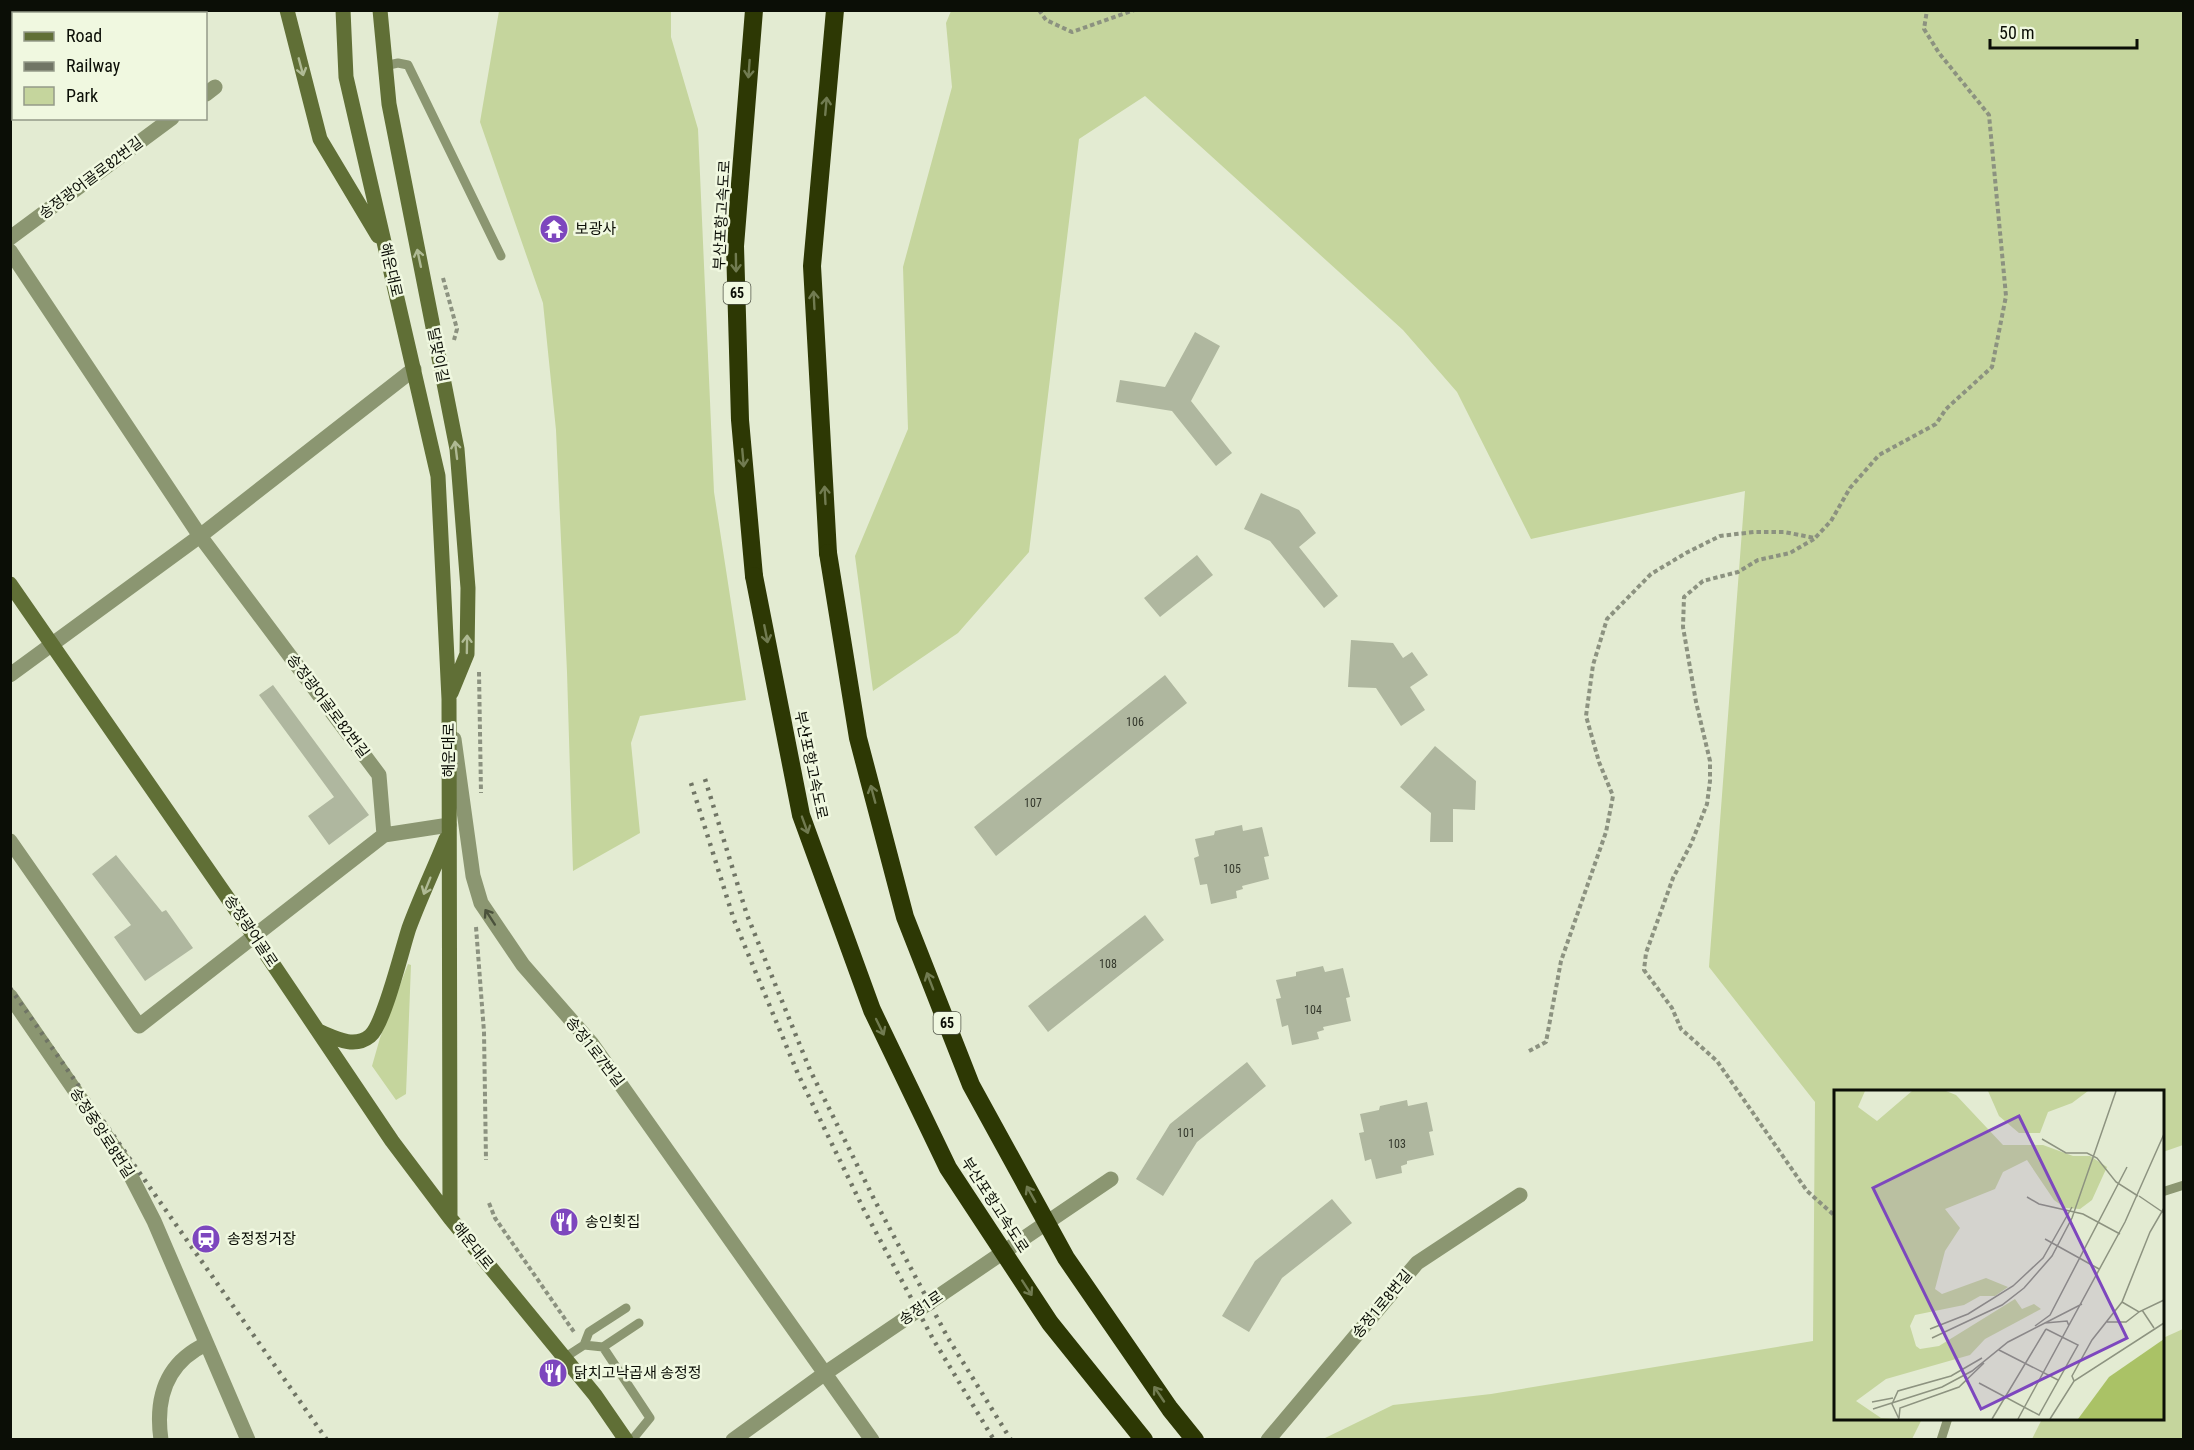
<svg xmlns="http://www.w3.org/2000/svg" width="2194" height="1450" font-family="'Roboto Condensed','Noto Sans KR',sans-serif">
	<rect width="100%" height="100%" fill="#e3ebd2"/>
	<path fill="#c5d59d" d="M499 11H671V37L698 129 714 492 746 700 640 716 631 743 640 833 573 871 567 672 556 430 543 303 480 122Z
		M951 11H2183V1145L2163 1152 2162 1092H1836V1418L1922 1419 1912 1439H1323L1393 1405 1491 1394 1813 1341 1815 1102 1709 967 1745 491 1531 539 1457 392 1403 330 1145 96 1079 139 1029 552 958 633 873 691 855 556 908 429 903 267 952 87 946 23Z
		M408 964 411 965 406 1094 396 1100 372 1066 380 1038Z
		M2183 1329V1439H2032L2042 1419 2162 1418 2163 1338Z"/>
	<path fill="#afb79f" d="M1195 332 1220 346 1191 401 1232 453 1216 466 1172 411 1116 402 1120 380 1165 387Z
		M1261 493 1299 510 1316 533 1299 547 1338 596 1324 608 1270 541 1244 529Z
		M1197 555 1213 575 1160 617 1144 598Z
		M1351 640 1393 643 1403 658 1412 652 1428 675 1410 687 1425 710 1401 726 1376 688 1348 687Z
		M1165 675 1187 703 996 856 974 827Z
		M273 685 369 815 329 845 308 816 334 797 259 695Z
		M1435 746 1476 781 1475 810 1453 809V842H1430L1431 813 1400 787Z
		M1242 825 1243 831 1262 827 1269 856 1264 857 1269 879 1242 886 1243 889 1236 891 1237 898 1211 904 1207 884 1200 885 1194 858 1199 856 1195 839 1214 835 1215 831Z
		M116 855 162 912 166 910 193 948 145 981 114 937 131 925 92 874Z
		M1145 915 1164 940 1048 1032 1028 1006Z
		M1323 966 1325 972 1343 968 1350 997 1346 998 1351 1021 1323 1027 1324 1030 1317 1032 1319 1039 1292 1045 1288 1025 1282 1027 1276 999 1281 998 1276 980 1296 976V972Z
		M1247 1062 1266 1086 1197 1142 1163 1196 1136 1179 1170 1124Z
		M1407 1100 1408 1106 1427 1102 1433 1131 1429 1132 1434 1155 1407 1161V1164L1401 1166 1402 1173 1376 1179 1371 1159 1365 1161 1359 1133 1364 1132 1360 1114 1379 1110 1380 1106Z
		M1332 1199 1352 1223 1282 1278 1249 1332 1222 1316 1255 1261Z"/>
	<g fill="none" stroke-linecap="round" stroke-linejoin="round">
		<path stroke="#8c9280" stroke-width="4" stroke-dasharray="4.5 3" stroke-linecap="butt" d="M1039 10 1046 20 1072 32 1134 10
			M443 278 457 329 454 340
			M1814 539 1790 553 1758 560 1738 572 1703 581 1684 597 1683 627 1696 702 1710 761V781L1707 804 1691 844 1673 878 1646 953 1644 970 1672 1008 1681 1029 1717 1061 1807 1191 1836 1217
			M479 672 481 793
			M476 927 484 1032 486 1160
			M1529 1051 1546 1042 1561 961 1606 832 1613 796 1599 762 1586 716 1593 665 1607 619 1651 574 1686 553 1720 536 1754 532H1784L1815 538 1831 521 1850 488 1879 455 1936 424 1946 409 1992 367 2006 296 1989 115 1939 53 1924 29 1927 10
			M489 1203 495 1218 574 1332"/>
		<path stroke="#8b9671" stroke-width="9" d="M384 66 398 63 408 65 501 256
			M2162 1192 2184 1185
			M584 1345 589 1332 626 1308
			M603 1347 650 1418 632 1440
			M564 1358 584 1345 603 1347 639 1323
			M1941 1440 1948 1418"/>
		<path stroke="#8b9671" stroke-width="15" d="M206 94 215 87
			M10 238 172 118
			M10 251 200 536 379 775 384 835 449 825
			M10 675 200 536 414 369
			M454 739 473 876 481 903 523 965 592 1044 872 1440
			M10 841 139 1026 384 835
			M10 996 122 1159 154 1221 248 1440
			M161 1440C155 1398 166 1363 206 1344
			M733 1440 824 1374 1111 1179
			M1268 1440 1417 1263 1520 1195"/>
		<path stroke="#606f36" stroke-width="15" d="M287 10 320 139 378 236
			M343 10 346 77 438 476 449 699 450 1218
			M380 10 389 104 457 449 468 588 467 654 451 693
			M10 584 254 936 392 1141 450 1218 595 1395 626 1440
			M318 1031C335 1038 354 1049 370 1036 384 1025 402 949 409 928 420 898 434 869 446 839"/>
		<path stroke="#2d3804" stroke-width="18" d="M754 10 735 246 740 420 754 576
			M828 553 812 266 835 10"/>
		<path stroke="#707565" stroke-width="4.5" stroke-dasharray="3 6" stroke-linecap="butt" d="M705 779 747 915 810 1070 874 1199 948 1338 1011 1440
			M691 783 734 920 798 1074 863 1208 933 1339 994 1440
			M10 988 327 1440"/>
		<path stroke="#2d3804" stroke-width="18" d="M828 553 858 738 905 917 971 1085 1066 1258 1170 1409 1195 1440
			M754 576 801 815 872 1010 948 1168 1050 1323 1144 1440"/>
	</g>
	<defs><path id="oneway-shaft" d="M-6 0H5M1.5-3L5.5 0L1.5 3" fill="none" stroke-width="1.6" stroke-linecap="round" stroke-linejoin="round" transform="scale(1.5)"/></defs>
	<g stroke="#afba94">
		<use href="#oneway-shaft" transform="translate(301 67) rotate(75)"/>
		<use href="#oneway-shaft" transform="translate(419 258) rotate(-102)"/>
		<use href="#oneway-shaft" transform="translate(456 450) rotate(-97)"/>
		<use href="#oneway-shaft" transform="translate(467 644) rotate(-89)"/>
		<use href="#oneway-shaft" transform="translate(427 886) rotate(112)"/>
	</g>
	<g stroke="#717b51">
		<use href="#oneway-shaft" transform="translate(749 69) rotate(94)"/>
		<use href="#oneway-shaft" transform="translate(826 106) rotate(-85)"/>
		<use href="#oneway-shaft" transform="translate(736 263) rotate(89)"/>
		<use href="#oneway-shaft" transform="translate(814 300) rotate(-93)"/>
		<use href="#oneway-shaft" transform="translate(743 458) rotate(85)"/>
		<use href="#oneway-shaft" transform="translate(825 495) rotate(-93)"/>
		<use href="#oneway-shaft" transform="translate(766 634) rotate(79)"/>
		<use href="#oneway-shaft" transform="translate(873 794) rotate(-105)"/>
		<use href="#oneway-shaft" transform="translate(805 825) rotate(70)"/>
		<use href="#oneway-shaft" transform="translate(930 981) rotate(-111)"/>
		<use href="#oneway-shaft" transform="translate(880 1027) rotate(64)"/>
		<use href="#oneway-shaft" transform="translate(1031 1194) rotate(-119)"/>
		<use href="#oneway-shaft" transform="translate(1027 1288) rotate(57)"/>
		<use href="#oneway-shaft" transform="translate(1159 1394) rotate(-124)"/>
	</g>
	<use stroke="#4b523c" href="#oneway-shaft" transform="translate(490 917) rotate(-123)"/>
	<defs>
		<g id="temple-disc" transform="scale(1.5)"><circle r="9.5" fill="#7d47be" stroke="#f0f8e0"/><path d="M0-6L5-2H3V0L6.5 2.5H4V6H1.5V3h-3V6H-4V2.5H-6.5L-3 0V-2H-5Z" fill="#fff"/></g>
		<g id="restaurant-disc" transform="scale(1.5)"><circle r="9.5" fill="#7d47be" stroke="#f0f8e0"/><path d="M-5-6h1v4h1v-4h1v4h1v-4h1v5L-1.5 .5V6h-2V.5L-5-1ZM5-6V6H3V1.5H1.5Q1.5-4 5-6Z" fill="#fff"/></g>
		<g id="station-disc" transform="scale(1.5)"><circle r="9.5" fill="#7d47be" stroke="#f0f8e0"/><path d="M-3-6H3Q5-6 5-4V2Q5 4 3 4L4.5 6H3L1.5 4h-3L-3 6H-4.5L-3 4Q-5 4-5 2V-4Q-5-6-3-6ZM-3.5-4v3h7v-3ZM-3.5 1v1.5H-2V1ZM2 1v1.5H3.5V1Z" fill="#fff"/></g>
	</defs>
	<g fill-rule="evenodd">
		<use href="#temple-disc" x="554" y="229"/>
		<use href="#restaurant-disc" x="564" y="1222"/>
		<use href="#station-disc" x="206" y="1239"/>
		<use href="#restaurant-disc" x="553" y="1373"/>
	</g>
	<g text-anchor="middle" stroke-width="5" stroke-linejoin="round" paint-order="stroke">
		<g font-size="12" fill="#34382c">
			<text x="1135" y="726">106</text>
			<text x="1033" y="807">107</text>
			<text x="1232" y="873">105</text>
			<text x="1108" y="968">108</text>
			<text x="1313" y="1014">104</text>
			<text x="1186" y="1137">101</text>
			<text x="1397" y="1148">103</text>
		</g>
		<g fill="#f0f8e0" stroke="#505447" stroke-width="1.5">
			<rect x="723.5" y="282" width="27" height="22" rx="4.5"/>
			<rect x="933.5" y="1012" width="27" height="22" rx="4.5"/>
		</g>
		<g font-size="14" font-weight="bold" fill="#0b0e06">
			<text x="737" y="298">65</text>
			<text x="947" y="1028">65</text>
		</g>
		<g font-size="15" fill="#0b0e06" stroke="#f0f8e0">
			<text transform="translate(91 178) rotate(-37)" y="5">송정광어골로82번길</text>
			<text transform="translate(722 215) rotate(-87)" y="5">부산포항고속도로</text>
			<text transform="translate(391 270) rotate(77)" y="5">해운대로</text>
			<text transform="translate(438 355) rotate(79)" y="5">달맞이길</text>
			<text transform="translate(328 706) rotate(53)" y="5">송정광어골로82번길</text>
			<text transform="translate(449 750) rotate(-90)" y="5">해운대로</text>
			<text transform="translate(811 765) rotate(78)" y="5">부산포항고속도로</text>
			<text transform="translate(251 931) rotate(56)" y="5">송정광어골로</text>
			<text transform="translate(595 1052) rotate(52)" y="5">송정1로7번길</text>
			<text transform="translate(102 1133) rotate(57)" y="5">송정중앙로8번길</text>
			<text transform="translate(995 1205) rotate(57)" y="5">부산포항고속도로</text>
			<text transform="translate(473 1246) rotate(51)" y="5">해운대로</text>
			<text transform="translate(1382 1304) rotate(-50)" y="5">송정1로8번길</text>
			<text transform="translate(921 1308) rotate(-34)" y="5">송정1로</text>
		</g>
		<g font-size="15" fill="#0b0e06" stroke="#f0f8e0" text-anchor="start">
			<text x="575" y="234">보광사</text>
			<text x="585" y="1227">송인횟집</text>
			<text x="227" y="1244">송정정거장</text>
			<text x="574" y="1378">닭치고낙곱새 송정정</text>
		</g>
	</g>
	<g transform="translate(1834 1090)">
		<rect width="330" height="330" fill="#e3ebd2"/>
		<path d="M0 1H31L24 17 43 31 78 1H112L122 5 169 55H209L239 66H256L273 77 258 110 246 119 231 118 220 110 193 70 169 82 161 99 111 119 126 138 111 161 101 199 108 204 152 188 174 197 161 206H146L130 215 81 225 76 236 82 256 86 259 105 256 181 209 188 219 200 214 207 219 151 249 136 265 52 289 22 311 47 328 62 329H0ZM154 1H254L238 13 214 22 206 43H185L165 26Z" fill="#c5d59d"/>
		<path d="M330 249V329H244L275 287Z" fill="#aac266"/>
		<path fill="none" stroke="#8d9380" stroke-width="1.5" d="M208 49 232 63H253L263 68 282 92 304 106M305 106 330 123M193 107 205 114 249 124 286 144M211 149 265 179M288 212 305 222 330 210M308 220 320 238M273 232H292L305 222M211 233 233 231 235 236M201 236 216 225 293 77M96 239 134 224 179 196 209 168 238 117M98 248 168 215 190 198 218 166 238 128 282 1M165 260 224 290M240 291 238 286 258 250 288 212 316 142 330 118M145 293 205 325 244 255 212 239M38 312 59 308M39 319 108 297 138 281 174 252 248 214M65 328 66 318 125 297 150 273M65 329 58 314 64 301 117 286 148 268M158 329 212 239M184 329 291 132 330 44M216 329 240 291 330 233"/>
		<path fill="#7d47be" fill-opacity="0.15" stroke="#7d47be" stroke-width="3" d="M185 26 293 248 147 319 39 98Z"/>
		<rect width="330" height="330" fill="none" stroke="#0b0e06" stroke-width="3"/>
	</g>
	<rect width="2194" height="1450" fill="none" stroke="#0b0e06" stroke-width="24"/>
	<rect x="12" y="12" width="195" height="108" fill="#f0f8e0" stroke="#949a89" stroke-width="1.5"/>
	<rect x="24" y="32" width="30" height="9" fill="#606f36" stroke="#949a89" stroke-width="1.5"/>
	<text x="66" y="42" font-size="18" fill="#0b0e06">Road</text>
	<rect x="24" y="62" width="30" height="9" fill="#707565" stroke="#949a89" stroke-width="1.5"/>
	<text x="66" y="72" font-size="18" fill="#0b0e06">Railway</text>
	<rect x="24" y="87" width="30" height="18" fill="#c5d59d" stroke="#949a89" stroke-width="1.5"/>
	<text x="66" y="102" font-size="18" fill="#0b0e06">Park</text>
	<path d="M1990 39v9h147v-9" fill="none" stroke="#0b0e06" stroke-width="3"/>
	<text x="1999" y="39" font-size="18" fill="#0b0e06" stroke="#f0f8e0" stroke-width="4.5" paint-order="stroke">50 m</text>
</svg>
